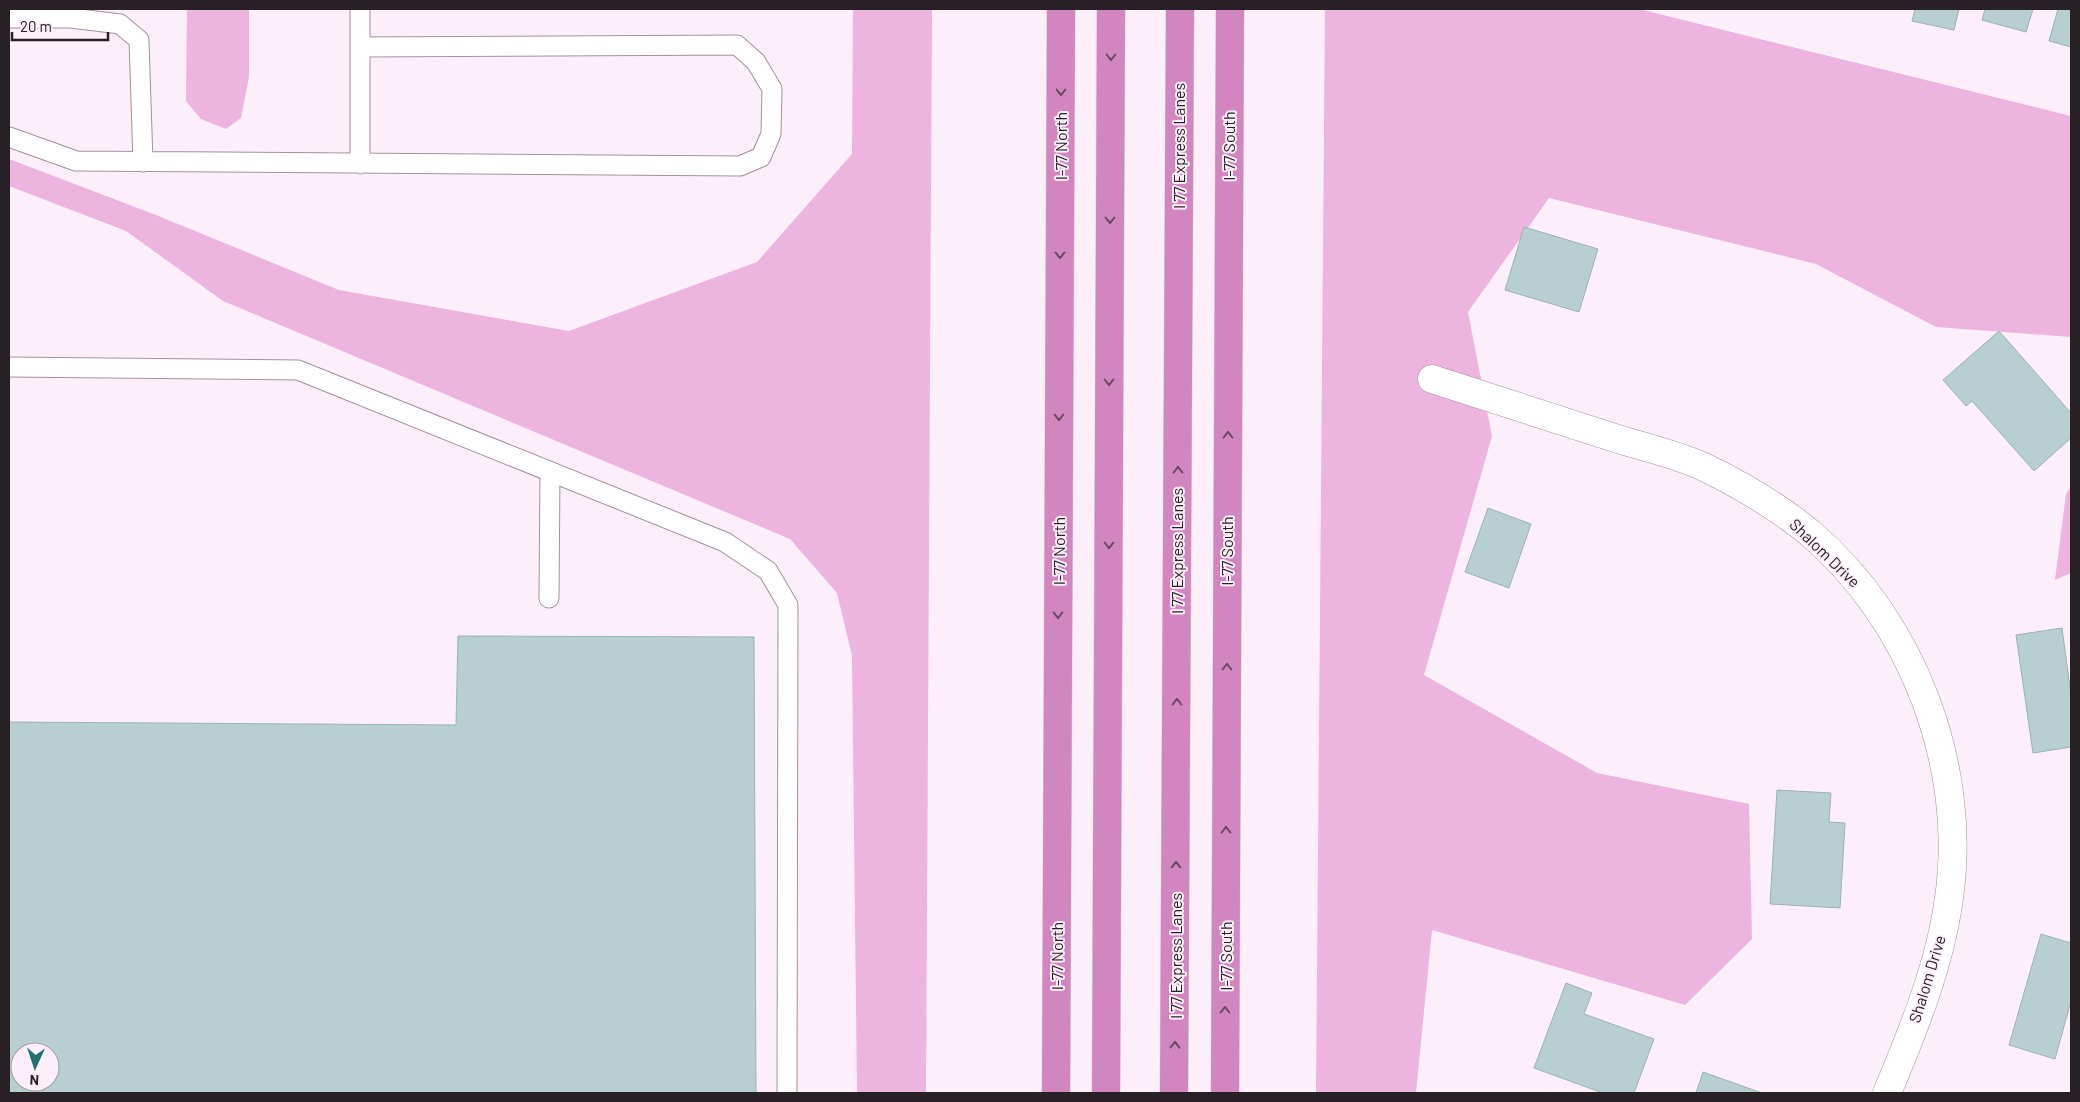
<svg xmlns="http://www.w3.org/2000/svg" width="2080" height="1102" font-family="Barlow,sans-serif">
	<rect width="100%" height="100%" fill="#fdeff9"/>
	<path fill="#ecb4de" d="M187 9H249V77L241 118 226 129 201 119 186 101Z
		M853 9H932L926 1093H857L852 656 837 593 790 539 223 301 126 231 9 186V159L156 215 339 290 569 331 757 262 852 154Z
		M1325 9H1639L2071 116V337L1936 327 1816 264 1549 198 1468 312 1492 436 1424 675 1597 773 1749 804 1752 939 1685 1005 1432 930 1416 1093H1316Z
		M2071 486V573L2055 580 2066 494Z"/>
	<path fill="#b7cfd0" stroke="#9bb2b3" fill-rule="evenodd" d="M1915 9H1959L1954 30 1912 21Z
		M1985 9H2033L2026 32 1982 20Z
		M2058 9H2071V47L2049 41Z
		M1524 227 1598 249 1579 312 1505 290Z
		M1999 331 2071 413V438L2034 471 1972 401 1966 406 1943 380Z
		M1488 508 1531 524 1509 588 1465 572Z
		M2062 628 2071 695V747L2033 753 2016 635Z
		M458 636 754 637 756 1093H9V722L456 725ZM20 1052H50V1082H20Z
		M1777 790 1831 793 1829 822 1845 823 1840 908 1770 904Z
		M2041 934 2071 943V1001L2055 1059 2009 1045Z
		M1566 983 1592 993 1584 1014 1654 1039 1634 1093H1603L1534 1068Z
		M1703 1072 1762 1093H1696Z"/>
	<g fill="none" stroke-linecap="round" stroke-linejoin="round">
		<g stroke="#a2919d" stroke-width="21">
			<path id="lane" d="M9 18H71L120 24 139 40 143 162
				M9 137 76 161 740 166 761 157 771 134 772 89 756 62 737 45 360 47V9
				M360 164V47
				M9 367 298 370 725 542 768 571 788 605 787 1093
				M549 598 550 472"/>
		</g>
		<g stroke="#a2919d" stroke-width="29">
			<path id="street" d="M1432 379C1494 399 1556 419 1618 439 1644 447 1682 456 1706 468 1743 486 1778 507 1810 533 1912 620 1968 765 1949 898 1940 965 1913 1031 1887 1093"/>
		</g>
		<g stroke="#d4d2d3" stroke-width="29">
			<path id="highway" d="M1056 1093 1061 9
				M1106 1093 1111 9
				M1174 1093 1180 9
				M1225 1093 1230 9"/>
		</g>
		<use href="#lane" stroke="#fff" stroke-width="19"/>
		<use href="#street" stroke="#fff" stroke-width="28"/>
		<use href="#highway" stroke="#d286c0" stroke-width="28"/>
	</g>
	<defs><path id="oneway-chevron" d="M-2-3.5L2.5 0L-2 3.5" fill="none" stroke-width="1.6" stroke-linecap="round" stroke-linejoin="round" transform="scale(1.25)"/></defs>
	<g stroke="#6b4963">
		<use href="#oneway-chevron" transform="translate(1111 57) rotate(90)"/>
		<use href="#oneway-chevron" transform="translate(1061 92) rotate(90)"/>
		<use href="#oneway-chevron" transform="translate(1110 220) rotate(90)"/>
		<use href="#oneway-chevron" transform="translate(1060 255) rotate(90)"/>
		<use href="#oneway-chevron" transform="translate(1109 382) rotate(90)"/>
		<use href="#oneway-chevron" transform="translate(1059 417) rotate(90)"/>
		<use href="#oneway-chevron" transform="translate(1228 435) rotate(-90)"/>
		<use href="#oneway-chevron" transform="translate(1178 470) rotate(-90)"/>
		<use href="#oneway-chevron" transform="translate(1109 545) rotate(90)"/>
		<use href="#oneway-chevron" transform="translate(1058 615) rotate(90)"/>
		<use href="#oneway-chevron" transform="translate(1227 667) rotate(-90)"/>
		<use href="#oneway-chevron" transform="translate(1177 702) rotate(-90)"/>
		<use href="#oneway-chevron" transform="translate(1226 830) rotate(-90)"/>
		<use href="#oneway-chevron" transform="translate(1176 865) rotate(-90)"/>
		<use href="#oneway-chevron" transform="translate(1225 1010) rotate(-90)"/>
		<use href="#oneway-chevron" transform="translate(1175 1045) rotate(-89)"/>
	</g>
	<g text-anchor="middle" stroke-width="4" stroke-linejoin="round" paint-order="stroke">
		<g font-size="16" fill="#272025" stroke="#fdeff9">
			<text transform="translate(1061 146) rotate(-90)" y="6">I-77 North</text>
			<text transform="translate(1179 146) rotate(-90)" y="6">I 77 Express Lanes</text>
			<text transform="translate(1229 146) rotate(-90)" y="6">I-77 South</text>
			<text transform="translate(1059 551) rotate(-90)" y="6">I-77 North</text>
			<text transform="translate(1177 551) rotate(-90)" y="6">I 77 Express Lanes</text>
			<text transform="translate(1227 551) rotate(-90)" y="6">I-77 South</text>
			<text transform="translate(1825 553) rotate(44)" y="6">Shalom Drive</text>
			<text transform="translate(1057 956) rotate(-90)" y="6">I-77 North</text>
			<text transform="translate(1176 956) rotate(-90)" y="6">I 77 Express Lanes</text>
			<text transform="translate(1226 956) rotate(-90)" y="6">I-77 South</text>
			<text transform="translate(1927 979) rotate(-73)" y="6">Shalom Drive</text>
		</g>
	</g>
	<rect width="2080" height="1102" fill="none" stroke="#272025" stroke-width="20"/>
	<g transform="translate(35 1067) rotate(183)"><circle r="24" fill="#fdeff9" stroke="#a79ca4"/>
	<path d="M0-4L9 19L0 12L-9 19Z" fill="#246f72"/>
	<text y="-8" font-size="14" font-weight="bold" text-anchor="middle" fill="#272025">N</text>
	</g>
	<path d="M12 32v8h96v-8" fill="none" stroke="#272025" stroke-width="2.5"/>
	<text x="20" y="32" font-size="15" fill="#272025" stroke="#fdeff9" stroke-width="4" paint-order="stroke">20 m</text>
</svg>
